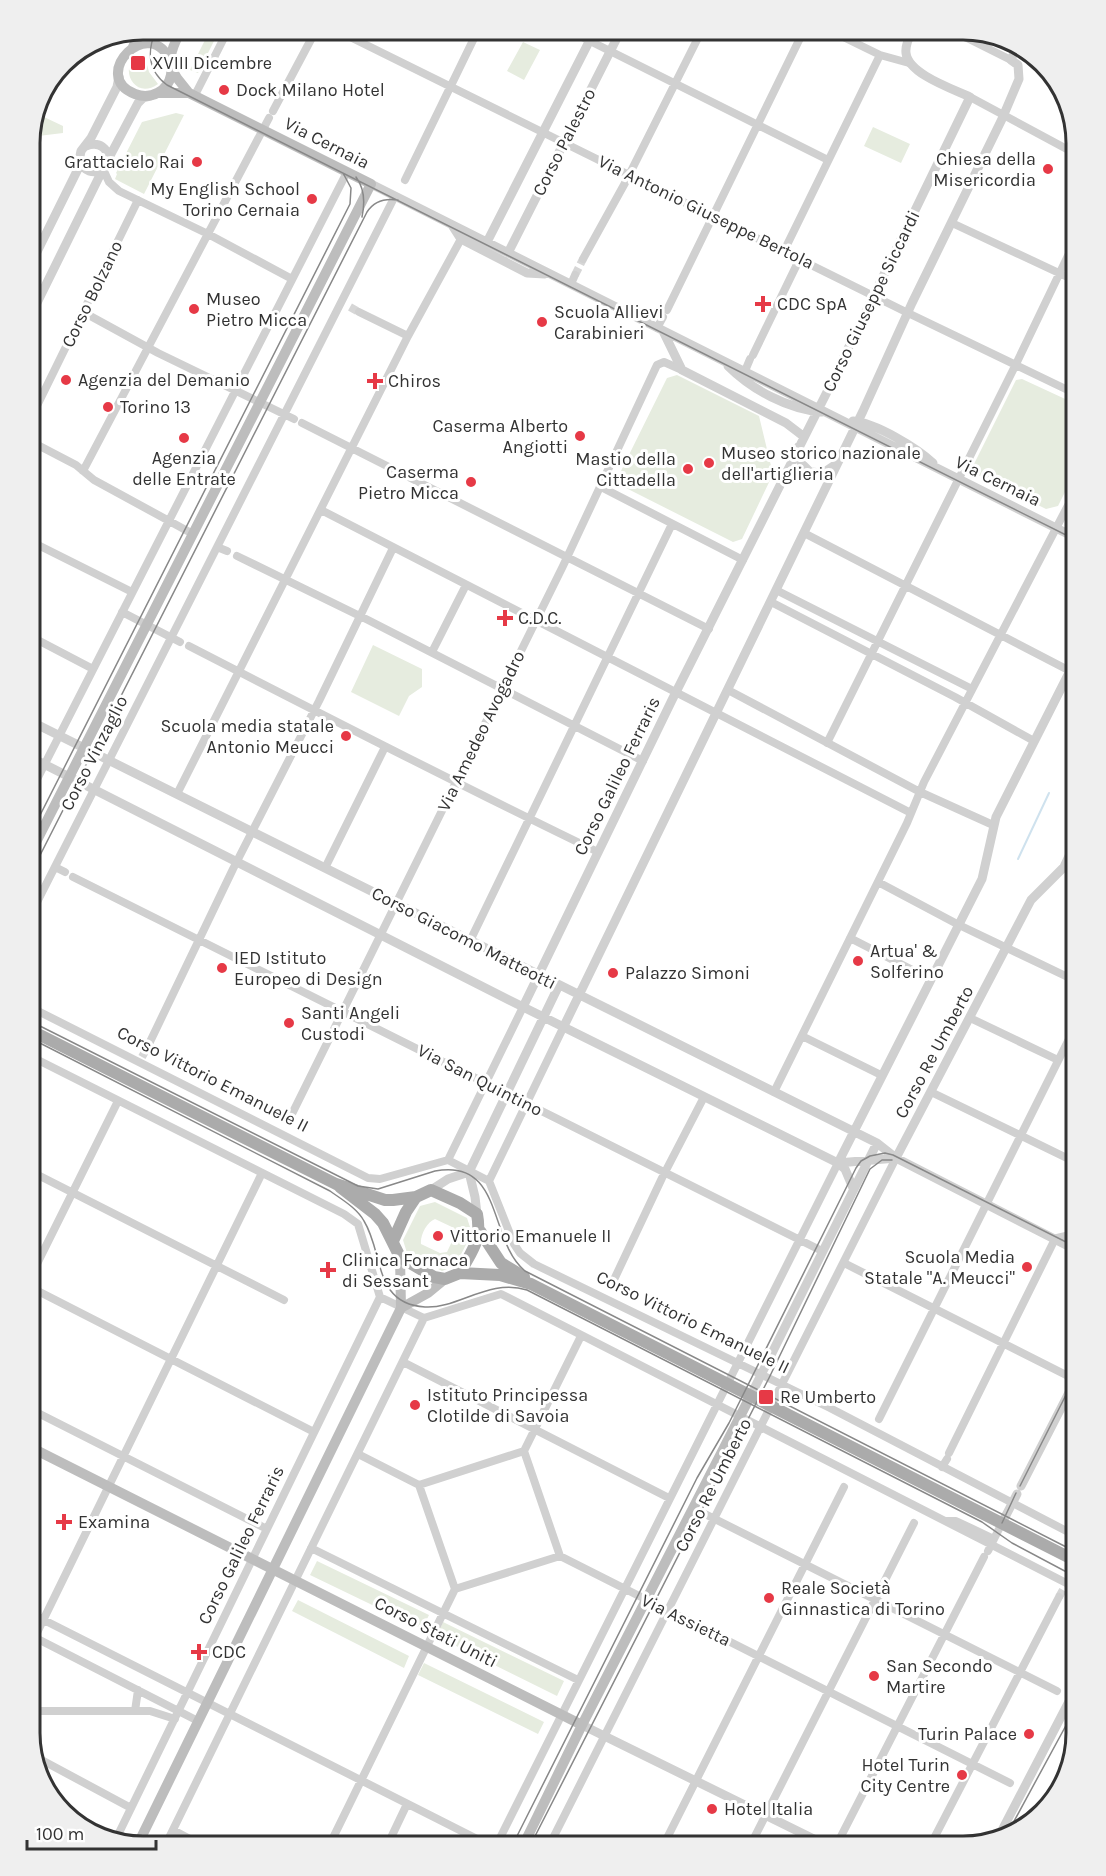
<svg xmlns="http://www.w3.org/2000/svg" width="1106" height="1876" font-family="Karla,sans-serif">
	<rect width="100%" height="100%" fill="#fff"/>
	<path fill="#e6ecdf" fill-rule="evenodd" d="M210 30 218 33 198 73 190 70Z
		M523 42 540 50 524 80 507 71Z
		M144 54 149 72 158 84C132 103 115 60 144 54Z
		M176 113 184 115 144 194 115 179 117 174 116 173 142 122Z
		M44 117 63 126V133L30 137 38 118 43 120Z
		M873 127 910 144 901 163 864 146Z
		M677 375 759 416 773 474 742 539 733 542 622 486 619 475 667 378Z
		M1022 379 1076 404V470L1058 506 1046 509 978 475 974 464 1016 380Z
		M373 645 422 669V687L409 696 399 716 351 692Z
		M435 1202 467 1218 472 1233 455 1266 442 1271 407 1253 403 1240 420 1206ZM435 1219 454 1228 456 1233 447 1252 440 1253 421 1244C420 1235 427 1222 435 1219Z
		M317 1561 429 1615 422 1629 310 1575Z
		M298 1600 409 1656 404 1668 292 1611Z
		M443 1622 564 1681 557 1696 436 1636Z
		M424 1663 544 1722 538 1734 418 1675Z"/>
	<g fill="none" stroke-linecap="round" stroke-linejoin="round">
		<path stroke="#cfe2ee" stroke-width="2" d="M1018 859 1049 793"/>
		<path stroke="#d6d6d6" stroke-width="8" stroke-dasharray="8 4" stroke-linecap="butt" d="M575 275 583 259
			M350 307 359 312
			M142 1057 148 1046
			M1059 1597 1064 1588"/>
		<path stroke="#d0d0d0" stroke-width="8" d="M336 30 908 313 1076 394
			M568 30 828 160
			M829 30 880 55 909 63
			M951 30 1011 60
			M195 95 228 30
			M970 97 1076 154
			M273 111 316 30
			M103 169 109 182 119 191 208 234 292 279
			M405 180 478 30
			M952 223 1076 281
			M784 251 880 55
			M583 259 625 183 702 30
			M571 284 575 275
			M667 310 804 30
			M83 312 158 353 294 419
			M359 312 408 336
			M657 328 663 317
			M753 355 800 258
			M745 371 750 359
			M30 420 138 200
			M302 423 709 629
			M30 441 76 465 94 480 193 534
			M30 459 37 445
			M83 471 269 118
			M601 487 743 560
			M321 510 911 813
			M804 533 1070 671
			M30 541 132 592
			M217 547 227 551
			M237 556 368 620 643 761
			M30 561 38 545
			M776 590 972 689
			M771 602 955 697 1034 741
			M122 612 180 642
			M30 636 93 669
			M189 646C325 716 461 786 598 852
			M432 652 466 585
			M728 690 920 792 993 825
			M827 743 1017 362 1076 239
			M30 793 347 172
			M177 794 408 336 461 239
			M55 867 65 872
			M1064 867 1076 873
			M325 868 385 747
			M73 877 822 1251
			M878 882 959 925 1076 981
			M30 916 395 196
			M850 938 930 979
			M470 941 672 524
			M1068 977 1076 960
			M30 1007 368 1178 380 1179 448 1160 489 1181 514 1244 520 1253 534 1264 830 1408 1076 1536
			M970 1018 1058 1060
			M802 1036 881 1075
			M148 1046 233 869 319 701 393 548
			M30 1056 344 1214 358 1224 380 1297 424 1318 501 1294 1076 1588
			M774 1092 907 823 924 782 1076 490
			M931 1092 1075 1162
			M289 1120 563 566 657 365 664 362 682 370
			M448 1160 523 1007
			M30 1171 284 1300
			M489 1181 564 1026
			M844 1263 1076 1380
			M30 1278 118 1101
			M611 1286 662 1178 704 1097
			M30 1287 314 1432
			M403 1362 669 1498
			M30 1409 267 1529
			M879 1419 1076 1025
			M524 1451 560 1556 1010 1783
			M524 1451 581 1336
			M949 1453 1055 1239
			M358 1454 419 1485 455 1589
			M942 1467 947 1459
			M419 1485 524 1451
			M693 1508 1057 1691
			M946 1521H956L994 1539
			M311 1548 578 1680
			M988 1551 1002 1523
			M455 1589 560 1556
			M30 1613 491 1846
			M30 1635 198 1721
			M30 1647 262 1173
			M30 1711H150L175 1719
			M135 1711 138 1690
			M36 1757 131 1808
			M173 1830 203 1846
			M116 1839 380 1297
			M165 1846 424 1318
			M329 1846 455 1589
			M387 1846 407 1804
			M496 1846 838 1163
			M549 1846 896 1158
			M663 1846 844 1487
			M750 1846 914 1523
			M836 1846 984 1557
			M930 1846 1059 1597"/>
		<path stroke="#d0d0d0" stroke-width="9" d="M86 146C99 141 109 148 108 161
			M80 161C84 171 93 175 103 169L138 103 143 98 151 96
			M371 184 1076 538
			M452 225 461 239 527 273 545 274
			M487 242 595 30
			M508 253 621 30
			M30 266 77 171 81 151 91 138 117 87 119 77
			M30 317 103 169
			M663 331 682 370 786 423 803 436
			M728 366C752 390 788 409 822 412
			M853 421C876 423 917 448 933 463
			M798 447 801 463 810 472 823 473 835 465
			M30 721 877 1143 896 1158 1076 1250
			M30 757 509 1000 838 1163 896 1158
			M523 1007 672 700 826 394 970 97C953 89 908 74 906 53 905 45 909 37 913 30
			M564 1026 863 411 912 303 1002 119 1019 79 1018 65 1011 60 1017 46
			M896 1158 1031 900 1064 867 1076 841
			M838 1163 982 879 996 817 1076 659
			M838 1163 845 1169 853 1188
			M431 1190 448 1179 469 1172
			M477 1214 475 1197 469 1172 559 985
			M1055 1239 1068 1236 1076 1240
			M751 1395 877 1143
			M1021 1486 1076 1379
			M1002 1523 1017 1494
			M582 1725 828 1846
			M998 1838 1076 1688"/>
		<path stroke="#bdbdbd" stroke-width="10" d="M133 47 141 30
			M171 63C151 11 88 76 135 94 151 100 168 91 171 75 172 68 170 62 171 56 172 47 177 38 181 30
			M171 68 177 78 189 93
			M30 854 371 184 189 93H158
			M401 1308 428 1293 445 1279
			M30 1447 582 1725
			M137 1846 401 1308 400 1257
			M523 1846 582 1725 751 1395"/>
		<path stroke="#ababab" stroke-width="12" d="M30 1030 336 1184 385 1200H393L416 1197
			M340 1187 375 1214 383 1223 400 1257 434 1277 445 1279 460 1273C472 1250 482 1241 477 1214L460 1203 431 1190 416 1197 406 1212 393 1241
			M480 1231 501 1263 524 1277
			M460 1273 500 1275 531 1284 1076 1561"/>
		<path stroke="#888" stroke-width="1.5" d="M156 30C147 51 147 70 167 85L1076 540
			M356 177C365 189 365 203 362 217
			M30 835 350 204 351 188 343 173
			M30 875 367 212C374 201 385 198 398 200
			M30 1021 358 1186 378 1189 435 1171C504 1158 488 1241 525 1271L1076 1552
			M30 1038 330 1191C341 1199 357 1208 364 1221 384 1253 373 1304 425 1307 458 1309 489 1278 527 1290L982 1522 1012 1543 1076 1577
			M1020 1486 1076 1375
			M1002 1523 1016 1493
			M1006 1836 1076 1707
			M512 1846 697 1478 729 1423 856 1168 861 1161 870 1156 885 1153 893 1155 1076 1247
			M530 1846 769 1378 870 1169 882 1160H892"/>
	</g>
	<g fill="#e63946" stroke="#fff" stroke-width="2">
		<rect x="130" y="55" width="16" height="16" rx="3"/>
		<circle cx="224" cy="90" r="6"/>
		<circle cx="197" cy="162" r="6"/>
		<circle cx="1048" cy="169" r="6"/>
		<circle cx="312" cy="199" r="6"/>
		<path d="M760 295h6v6h6v6h-6v6h-6v-6h-6v-6h6z"/>
		<circle cx="194" cy="309" r="6"/>
		<circle cx="542" cy="322" r="6"/>
		<circle cx="66" cy="380" r="6"/>
		<path d="M372 372h6v6h6v6h-6v6h-6v-6h-6v-6h6z"/>
		<circle cx="108" cy="407" r="6"/>
		<circle cx="580" cy="436" r="6"/>
		<circle cx="184" cy="438" r="6"/>
		<circle cx="709" cy="463" r="6"/>
		<circle cx="688" cy="469" r="6"/>
		<circle cx="471" cy="482" r="6"/>
		<path d="M502 609h6v6h6v6h-6v6h-6v-6h-6v-6h6z"/>
		<circle cx="346" cy="736" r="6"/>
		<circle cx="858" cy="961" r="6"/>
		<circle cx="222" cy="968" r="6"/>
		<circle cx="613" cy="973" r="6"/>
		<circle cx="289" cy="1023" r="6"/>
		<circle cx="438" cy="1236" r="6"/>
		<circle cx="1027" cy="1267" r="6"/>
		<path d="M325 1261h6v6h6v6h-6v6h-6v-6h-6v-6h6z"/>
		<rect x="758" y="1389" width="16" height="16" rx="3"/>
		<circle cx="415" cy="1405" r="6"/>
		<path d="M61 1513h6v6h6v6h-6v6h-6v-6h-6v-6h6z"/>
		<circle cx="769" cy="1598" r="6"/>
		<path d="M196 1643h6v6h6v6h-6v6h-6v-6h-6v-6h6z"/>
		<circle cx="874" cy="1676" r="6"/>
		<circle cx="1029" cy="1734" r="6"/>
		<circle cx="962" cy="1775" r="6"/>
		<circle cx="712" cy="1809" r="6"/>
	</g>
	<g text-anchor="middle" stroke-width="6" stroke-linejoin="round" paint-order="stroke">
		<g font-size="18" fill="#333" stroke="#fff" text-anchor="start">
			<text x="152" y="69">XVIII Dicembre</text>
			<text x="236" y="96">Dock Milano Hotel</text>
			<text x="1036" y="165" text-anchor="end">Chiesa della<tspan x="1036" dy="21">Misericordia</tspan></text>
			<text x="185" y="168" text-anchor="end">Grattacielo Rai</text>
			<text x="300" y="195" text-anchor="end">My English School<tspan x="300" dy="21">Torino Cernaia</tspan></text>
			<text x="206" y="305">Museo<tspan x="206" dy="21">Pietro Micca</tspan></text>
			<text x="777" y="310">CDC SpA</text>
			<text x="554" y="318">Scuola Allievi<tspan x="554" dy="21">Carabinieri</tspan></text>
			<text x="78" y="386">Agenzia del Demanio</text>
			<text x="388" y="387">Chiros</text>
			<text x="120" y="413">Torino 13</text>
			<text x="568" y="432" text-anchor="end">Caserma Alberto<tspan x="568" dy="21">Angiotti</tspan></text>
			<text x="721" y="459">Museo storico nazionale<tspan x="721" dy="21">dell'artiglieria</tspan></text>
			<text x="184" y="464" text-anchor="middle">Agenzia<tspan x="184" dy="21">delle Entrate</tspan></text>
			<text x="676" y="465" text-anchor="end">Mastio della<tspan x="676" dy="21">Cittadella</tspan></text>
			<text x="459" y="478" text-anchor="end">Caserma<tspan x="459" dy="21">Pietro Micca</tspan></text>
			<text x="518" y="624">C.D.C.</text>
			<text x="334" y="732" text-anchor="end">Scuola media statale<tspan x="334" dy="21">Antonio Meucci</tspan></text>
			<text x="870" y="957">Artua' &amp;<tspan x="870" dy="21">Solferino</tspan></text>
			<text x="234" y="964">IED Istituto<tspan x="234" dy="21">Europeo di Design</tspan></text>
			<text x="625" y="979">Palazzo Simoni</text>
			<text x="301" y="1019">Santi Angeli<tspan x="301" dy="21">Custodi</tspan></text>
			<text x="450" y="1242">Vittorio Emanuele II</text>
			<text x="1015" y="1263" text-anchor="end">Scuola Media<tspan x="1015" dy="21">Statale "A. Meucci"</tspan></text>
			<text x="342" y="1266">Clinica Fornaca<tspan x="342" dy="21">di Sessant</tspan></text>
			<text x="427" y="1401">Istituto Principessa<tspan x="427" dy="21">Clotilde di Savoia</tspan></text>
			<text x="780" y="1403">Re Umberto</text>
			<text x="78" y="1528">Examina</text>
			<text x="781" y="1594">Reale Società<tspan x="781" dy="21">Ginnastica di Torino</tspan></text>
			<text x="212" y="1658">CDC</text>
			<text x="886" y="1672">San Secondo<tspan x="886" dy="21">Martire</tspan></text>
			<text x="1017" y="1740" text-anchor="end">Turin Palace</text>
			<text x="950" y="1771" text-anchor="end">Hotel Turin<tspan x="950" dy="21">City Centre</tspan></text>
			<text x="724" y="1815">Hotel Italia</text>
		</g>
		<g font-size="18" fill="#333" stroke="#fff">
			<text transform="translate(564 142) rotate(-63)" y="6">Corso Palestro</text>
			<text transform="translate(327 143) rotate(27)" y="6">Via Cernaia</text>
			<text transform="translate(706 212) rotate(26)" y="6">Via Antonio Giuseppe Bertola</text>
			<text transform="translate(92 294) rotate(-64)" y="6">Corso Bolzano</text>
			<text transform="translate(871 301) rotate(-64)" y="6">Corso Giuseppe Siccardi</text>
			<text transform="translate(998 481) rotate(26)" y="6">Via Cernaia</text>
			<text transform="translate(481 731) rotate(-64)" y="6">Via Amedeo Avogadro</text>
			<text transform="translate(94 753) rotate(-63)" y="6">Corso Vinzaglio</text>
			<text transform="translate(617 776) rotate(-64)" y="6">Corso Galileo Ferraris</text>
			<text transform="translate(464 938) rotate(27)" y="6">Corso Giacomo Matteotti</text>
			<text transform="translate(934 1052) rotate(-62)" y="6">Corso Re Umberto</text>
			<text transform="translate(213 1079) rotate(27)" y="6">Corso Vittorio Emanuele II</text>
			<text transform="translate(480 1080) rotate(27)" y="6">Via San Quintino</text>
			<text transform="translate(693 1322) rotate(26)" y="6">Corso Vittorio Emanuele II</text>
			<text transform="translate(713 1485) rotate(-63)" y="6">Corso Re Umberto</text>
			<text transform="translate(241 1545) rotate(-64)" y="6">Corso Galileo Ferraris</text>
			<text transform="translate(686 1620) rotate(26)" y="6">Via Assietta</text>
			<text transform="translate(436 1632) rotate(27)" y="6">Corso Stati Uniti</text>
		</g>
	</g>
	<path d="M0 0H1106V1876H0ZM143 40H963A103 103 0 0 1 1066 143V1733A103 103 0 0 1 963 1836H143A103 103 0 0 1 40 1733V143A103 103 0 0 1 143 40Z" fill="#efefef" fill-rule="evenodd"/>
	<path fill="none" stroke="#333" stroke-width="3" d="M143 40H963A103 103 0 0 1 1066 143V1733A103 103 0 0 1 963 1836H143A103 103 0 0 1 40 1733V143A103 103 0 0 1 143 40Z"/>
	<path d="M27 1840v9h129v-9" fill="none" stroke="#333333" stroke-width="3"/>
	<text x="36" y="1840" font-size="18" fill="#333333" stroke="#ffffff" stroke-width="4.5" paint-order="stroke">100 m</text>
</svg>
